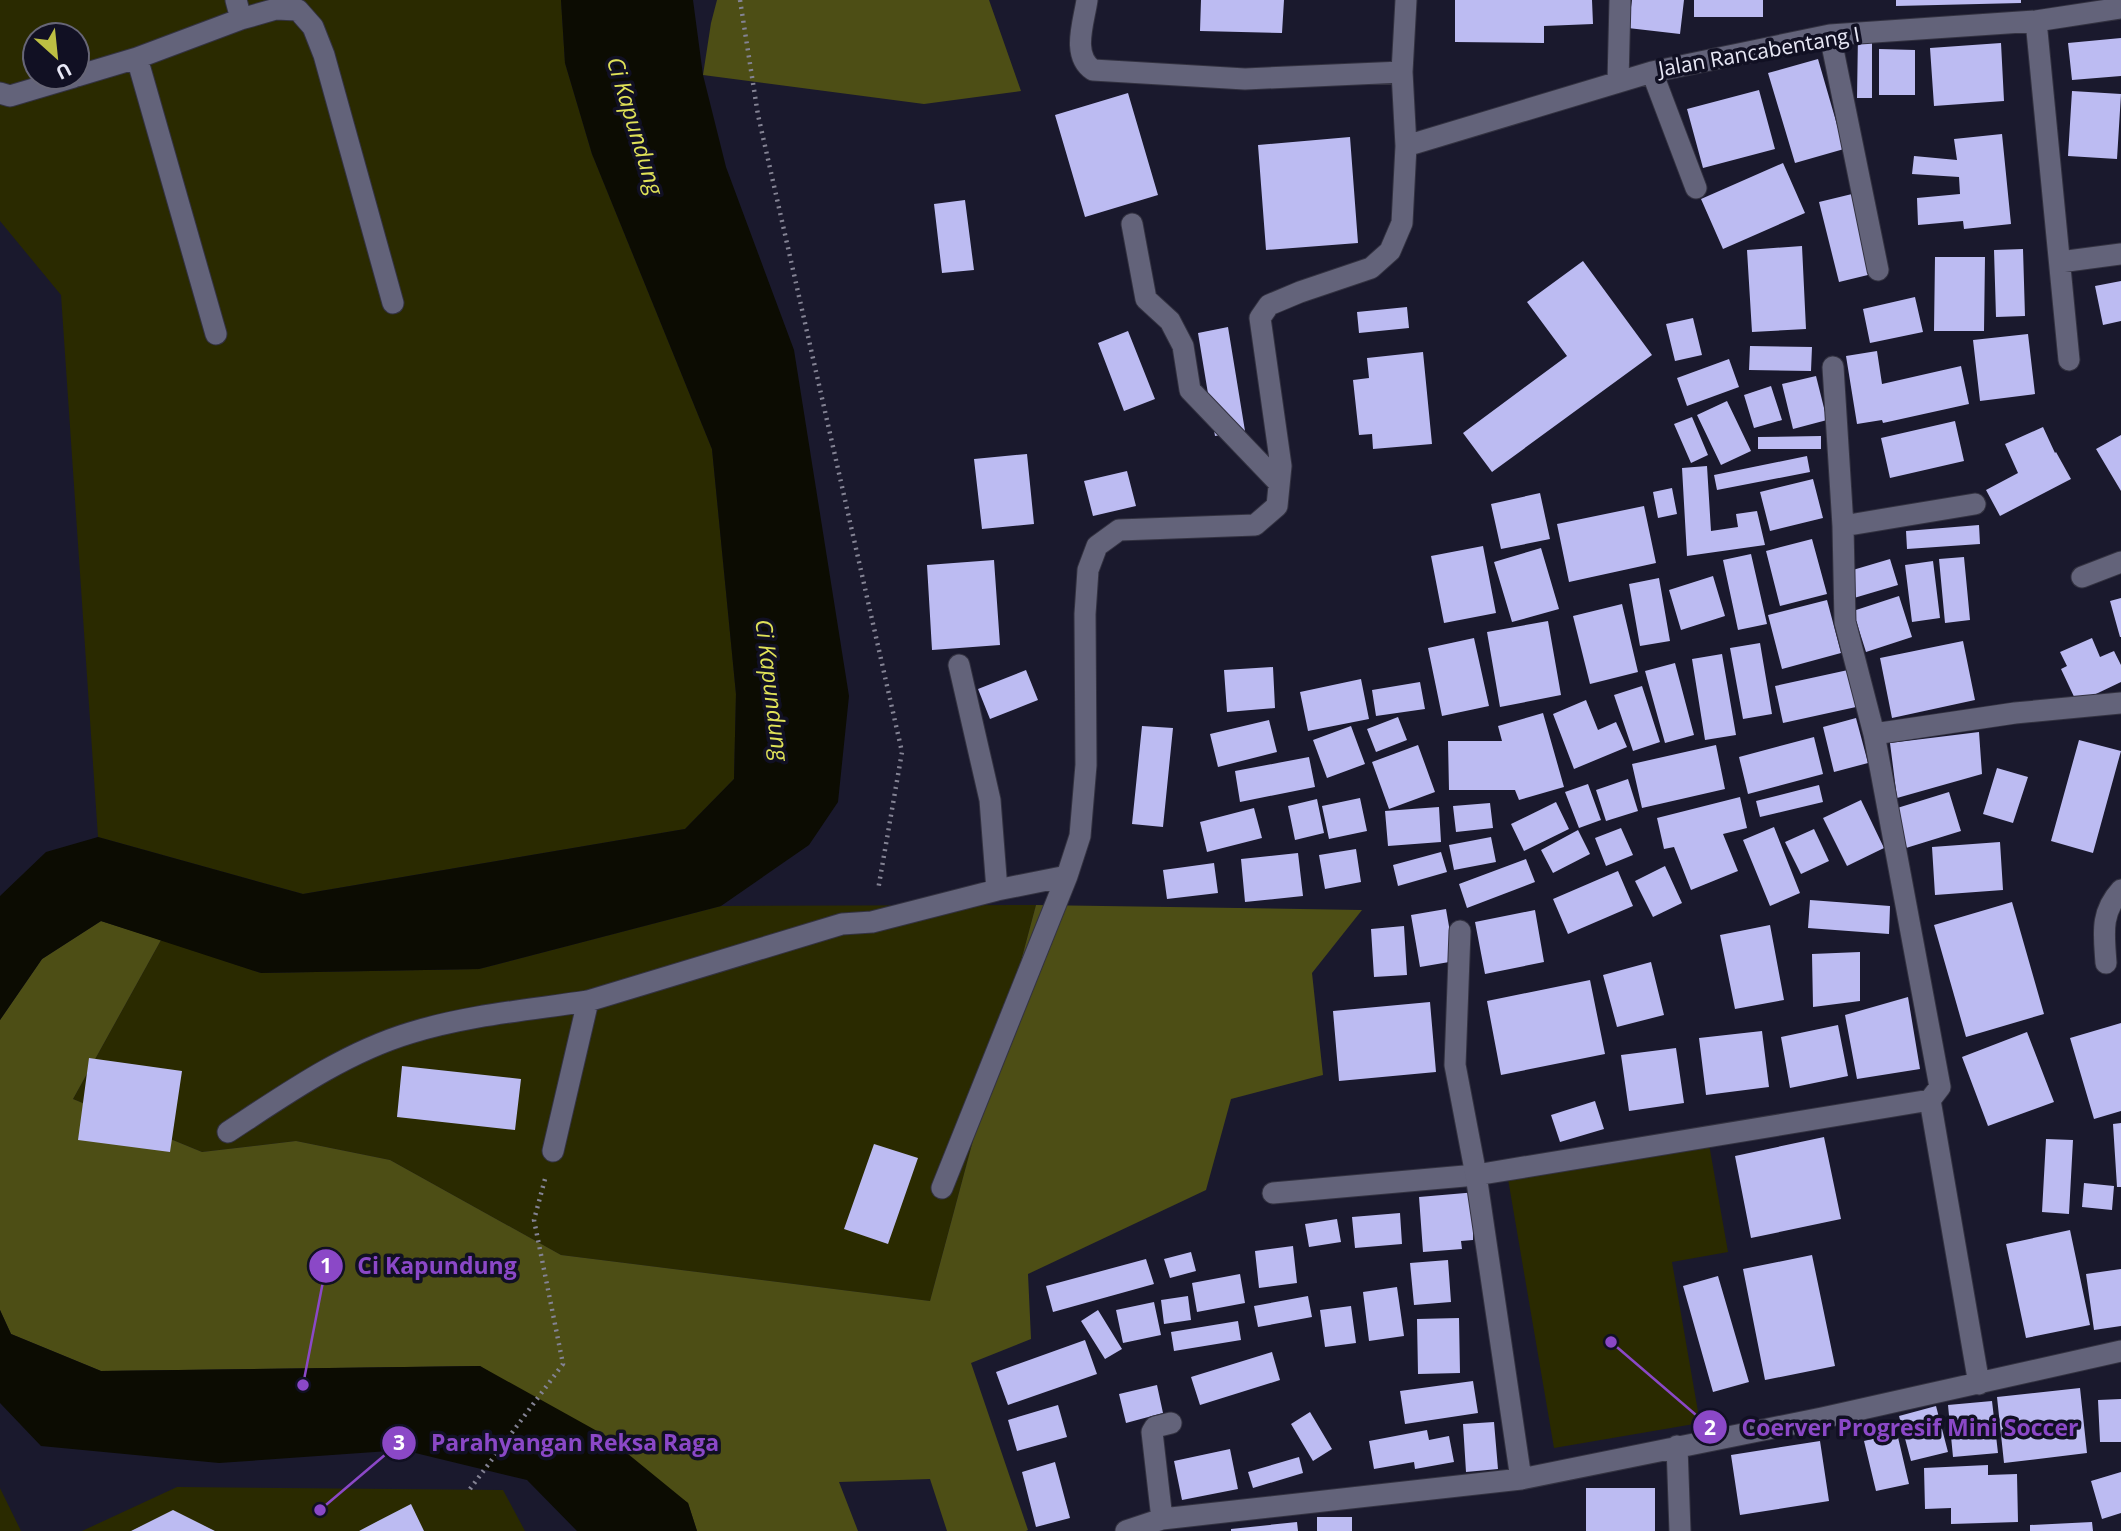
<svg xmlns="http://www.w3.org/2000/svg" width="2121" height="1531" font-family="'Open Sans',sans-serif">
	<rect width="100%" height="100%" fill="#1a192d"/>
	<path fill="#2a2a00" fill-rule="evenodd" d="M0 0H561L565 63 592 154 712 449 736 694 734 779 685 829 303 894 98 837 61 295 0 221ZM35 35H77V77H35Z
		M1036 905 930 1301 561 1255 390 1160 296 1141 202 1152 73 1099 161 940 261 973 479 969 721 906Z
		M1709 1144 1728 1252 1672 1262 1700 1423 1554 1448 1508 1179Z
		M177 1487 503 1490 525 1531H82Z
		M0 1488 21 1531H0Z"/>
	<path fill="#4d4e15" d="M717 0H989L1021 91 924 104 703 75 711 23Z
		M1036 905 1362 910 1312 973 1323 1075 1231 1099 1206 1190 1028 1274 1031 1339 971 1363 1028 1530 1026 1531H947L930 1479 839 1482 858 1531H697L688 1503 480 1366 101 1371 11 1334 0 1310V1020L42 959 101 921 161 940 73 1099 202 1152 296 1141 390 1160 561 1255 930 1301Z"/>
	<path fill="#0c0c02" d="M561 0H693L703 75 726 167 794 350 849 696 838 802 809 845 721 906 479 969 261 973 101 921 42 959 0 1020V896L46 852 98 837 303 894 685 829 734 779 736 694 712 449 592 154 565 63Z
		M0 1310 11 1334 101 1371 480 1366 606 1436 688 1503 697 1531H577L527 1480 403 1450 219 1463 41 1446 0 1403Z"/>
	<path fill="#bcbbf2" d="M1201 0H1284L1282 33 1200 31Z
		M1455 0H1592L1593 24 1544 26V43L1455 42Z
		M1632 0H1684L1680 34 1628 28Z
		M1694 0H1763V17H1694Z
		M1896 0H2021V3L1896 6Z
		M1858 34H1872V98H1857Z
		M2121 38V76L2072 80 2068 43Z
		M2001 43 2004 101 1934 106 1930 48Z
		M1879 49 1915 50V95H1879Z
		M1818 59 1844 149 1795 163 1768 73Z
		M1759 90 1775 149 1703 168 1687 109Z
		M2072 91 2121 94 2117 159 2068 156Z
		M1128 93 1158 195 1085 217 1055 115Z
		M2002 134 2011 224 1964 229 1963 221 1918 225 1917 198 1960 194 1959 177 1912 174 1914 156 1957 160 1954 139Z
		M1350 137 1358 243 1266 250 1258 145Z
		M1783 163 1805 213 1723 249 1701 199Z
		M1852 194 1872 274 1839 282 1819 202Z
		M965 200 974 270 942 273 934 204Z
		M1802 246 1806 329 1752 332 1747 250Z
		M2023 249 2025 316 1996 317 1994 250Z
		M1935 257H1985L1984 331H1934Z
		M1583 261 1652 355 1492 472 1463 433 1567 356 1527 302Z
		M2121 281V321L2103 325 2095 286Z
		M1915 297 1923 332 1870 343 1863 309Z
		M1407 307 1409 328 1359 333 1357 312Z
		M1693 318 1702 355 1675 361 1666 324Z
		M1228 327 1245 431 1215 436 1198 333Z
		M1128 331 1155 399 1124 411 1098 343Z
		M2028 334 2035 394 1980 401 1973 340Z
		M1750 346 1812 347 1811 371 1749 370Z
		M1877 351 1882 384 1961 366 1969 404 1883 423 1882 420 1857 424 1846 356Z
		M1423 352 1432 444 1373 449 1372 434 1359 435 1353 380 1369 378 1367 358Z
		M1729 359 1739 387 1687 406 1677 378Z
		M1816 376 1827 420 1793 429 1782 384Z
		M1771 386 1782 420 1754 428 1744 395Z
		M1727 401 1751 451 1721 465 1697 415Z
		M1692 417 1708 455 1691 463 1674 424Z
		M1955 421 1964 461 1890 478 1881 438Z
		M2043 427 2055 453 2056 452 2071 479 2000 516 1986 490 2018 473 2005 444Z
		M2121 435V491L2096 449Z
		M1821 436V449H1758V437Z
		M1027 454 1034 524 982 529 974 459Z
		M1807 456 1810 472 1717 490 1714 475Z
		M1707 466 1711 531 1738 527 1736 514 1757 511 1765 545 1687 556 1682 468Z
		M1127 471 1136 506 1093 516 1084 481Z
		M1813 479 1823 518 1770 531 1760 492Z
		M1672 488 1677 514 1658 518 1653 492Z
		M1540 493 1550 539 1501 549 1491 504Z
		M1644 506 1656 563 1569 582 1557 524Z
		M1979 525 1980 544 1907 549 1906 531Z
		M1812 539 1827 594 1780 606 1766 551Z
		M1483 546 1496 613 1444 623 1431 556Z
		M1541 548 1559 609 1512 622 1494 562Z
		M1751 554 1767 624 1738 630 1723 560Z
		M1964 557 1970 620 1945 623 1939 559Z
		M1890 559 1898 585 1854 598 1846 572Z
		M994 560 1000 645 932 650 927 565Z
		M1933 561 1940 618 1912 622 1905 565Z
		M1713 576 1725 616 1681 630 1669 590Z
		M1659 578 1670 641 1640 646 1629 584Z
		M1899 596 1912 637 1866 652 1853 611Z
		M2121 598V637H2120L2110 601Z
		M1827 600 1841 653 1782 669 1768 615Z
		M1622 604 1638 672 1590 684 1573 616Z
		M1548 621 1561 695 1500 707 1487 632Z
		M1474 638 1489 706 1442 716 1428 648Z
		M2092 638 2100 657 2114 651 2121 665V682L2077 703 2061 669 2067 666 2060 652Z
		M1963 641 1975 700 1892 718 1880 658Z
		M1760 643 1772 714 1743 719 1730 648Z
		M1722 654 1736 735 1705 740 1692 659Z
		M1675 663 1694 735 1665 743 1645 671Z
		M1273 667 1275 708 1227 712 1224 670Z
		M1026 670 1038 700 990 719 978 689Z
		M1848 670 1856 707 1783 723 1775 686Z
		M1361 679 1369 719 1308 731 1300 692Z
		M1420 682 1425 709 1376 716 1372 690Z
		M1642 686 1660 742 1633 751 1614 695Z
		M1586 700 1598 730 1616 722 1627 747 1574 769 1553 714Z
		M1543 713 1564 787 1519 800 1515 790H1449L1448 741H1502L1498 726Z
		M1398 717 1407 740 1376 752 1367 729Z
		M1856 718 1868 763 1834 772 1823 727Z
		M1269 720 1277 752 1218 767 1210 734Z
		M1142 726 1173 728 1163 827 1132 824Z
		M1351 726 1365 764 1327 778 1313 740Z
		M1979 732 1982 774 1897 798 1890 743Z
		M1814 737 1823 774 1748 794 1739 757Z
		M2079 740 2121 751 2093 853 2051 841Z
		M1418 745 1435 792 1389 809 1372 762Z
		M1716 745 1725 789 1642 808 1632 764Z
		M1309 757 1315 787 1240 802 1235 771Z
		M1997 768 2028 777 2013 823 1983 814Z
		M1628 779 1638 811 1606 821 1596 790Z
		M1588 784 1601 820 1579 828 1565 792Z
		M1819 785 1823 802 1760 817 1756 801Z
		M1949 792 1961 831 1906 848 1894 809Z
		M1740 797 1747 828 1723 834 1738 871 1691 890 1674 847 1664 849 1657 818Z
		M1360 798 1367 831 1329 839 1322 806Z
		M1317 799 1324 833 1295 840 1288 806Z
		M1861 800 1884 848 1847 866 1823 818Z
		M1556 802 1569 829 1524 851 1511 824Z
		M1490 803 1493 828 1456 832 1453 806Z
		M1439 807 1441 842 1388 846 1385 811Z
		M1254 808 1262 838 1207 852 1200 822Z
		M1774 827 1800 893 1770 906 1743 840Z
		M1621 828 1633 855 1606 866 1595 838Z
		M1814 829 1829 861 1801 874 1785 842Z
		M1578 830 1590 854 1553 873 1541 850Z
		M1491 837 1496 862 1454 870 1449 845Z
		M2000 842 2003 890 1935 895 1932 847Z
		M1356 849 1361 882 1325 889 1319 855Z
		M1441 852 1447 872 1398 886 1393 865Z
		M1298 853 1303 896 1245 902 1241 859Z
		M1526 859 1535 882 1467 908 1459 884Z
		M1214 863 1218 893 1167 899 1163 870Z
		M1665 866 1682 903 1653 917 1635 881Z
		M1618 871 1633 906 1568 934 1553 899Z
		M1810 900 1890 906 1889 934 1808 928Z
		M2012 902 2044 1014 1966 1037 1934 925Z
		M1446 909 1455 961 1420 967 1411 915Z
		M1535 910 1544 962 1485 974 1475 922Z
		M1770 925 1784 1000 1735 1009 1720 935Z
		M1404 926 1407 975 1374 977 1371 929Z
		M1860 952V1001L1813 1007 1812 954Z
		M1651 962 1664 1015 1617 1027 1603 975Z
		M1590 980 1605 1054 1501 1075 1487 1001Z
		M1908 997 1920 1069 1857 1079 1845 1015Z
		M1430 1002 1436 1072 1339 1081 1333 1011Z
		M2121 1023V1111L2094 1119 2070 1038Z
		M1838 1025 1848 1076 1790 1088 1781 1037Z
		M1762 1031 1769 1087 1706 1095 1699 1038Z
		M2027 1032 2054 1102 1988 1126 1962 1057Z
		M1676 1048 1684 1103 1629 1111 1621 1055Z
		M89 1058 182 1071 170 1152 78 1140Z
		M402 1066 521 1079 515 1130 397 1117Z
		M1595 1101 1604 1129 1560 1142 1551 1115Z
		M2121 1123V1187H2117L2113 1124Z
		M1824 1137 1841 1219 1751 1238 1735 1156Z
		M2046 1139 2073 1140 2069 1214 2042 1212Z
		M874 1144 918 1158 888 1244 844 1229Z
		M2084 1183 2114 1186 2112 1210 2082 1207Z
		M1477 1192 1480 1230H1473V1240L1461 1241 1462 1249 1423 1252 1419 1197Z
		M1400 1213 1402 1244 1355 1248 1352 1217Z
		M1337 1219 1341 1242 1309 1247 1305 1224Z
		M2070 1230 2090 1325 2026 1338 2006 1244Z
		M1293 1246 1297 1283 1259 1288 1255 1251Z
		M1191 1252 1196 1271 1170 1278 1164 1259Z
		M1812 1255 1835 1366 1765 1380 1743 1269Z
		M1146 1259 1154 1284 1053 1312 1046 1286Z
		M1448 1260 1451 1302 1414 1305 1410 1263Z
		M2121 1269V1326L2094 1330 2086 1274Z
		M1240 1274 1245 1303 1197 1312 1192 1283Z
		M1718 1276 1749 1382 1713 1392 1683 1286Z
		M1397 1287 1404 1336 1369 1341 1363 1292Z
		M1188 1296 1191 1320 1164 1324 1161 1300Z
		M1308 1296 1312 1317 1258 1327 1254 1306Z
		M1154 1302 1161 1335 1123 1343 1116 1310Z
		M1351 1306 1356 1343 1325 1347 1320 1310Z
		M1098 1310 1122 1349 1105 1359 1081 1321Z
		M1459 1318 1460 1373 1418 1374 1417 1319Z
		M1238 1321 1241 1340 1174 1351 1171 1332Z
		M1085 1340 1097 1374 1008 1405 996 1372Z
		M1272 1352 1280 1380 1200 1405 1191 1377Z
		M1473 1381 1478 1413 1405 1424 1400 1391Z
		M1157 1385 1163 1413 1126 1423 1119 1394Z
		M2080 1388 2087 1453 2004 1463 1997 1397Z
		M2121 1399V1442H2100L2098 1400Z
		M1992 1401 1998 1453 1953 1457 1948 1405Z
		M1058 1405 1067 1437 1017 1451 1008 1420Z
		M1936 1406 1948 1452 1911 1461 1899 1416Z
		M1310 1412 1332 1449 1313 1461 1291 1424Z
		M1494 1422 1498 1469 1466 1472 1463 1424Z
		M1427 1430 1429 1440 1449 1436 1454 1462 1415 1469 1414 1462 1374 1469 1369 1441Z
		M1897 1433 1909 1484 1876 1491 1864 1441Z
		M1820 1441 1829 1501 1740 1515 1731 1455Z
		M1230 1449 1238 1489 1182 1500 1174 1461Z
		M1299 1457 1303 1473 1253 1488 1248 1472Z
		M1055 1462 1070 1518 1036 1527 1022 1472Z
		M1988 1465V1475L2017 1474 2018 1522 1951 1524V1508L1925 1509 1924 1468Z
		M2121 1472V1513L2102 1519 2091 1481Z
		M1586 1488H1655V1531H1586Z
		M411 1504 424 1531H359L378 1521Z
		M173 1510 215 1531H131Z
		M1317 1517H1352V1531H1317Z
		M1297 1522 1298 1531H1231V1529Z
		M2092 1522 2093 1531H2030V1525Z"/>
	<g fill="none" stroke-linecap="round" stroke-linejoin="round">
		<g stroke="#333241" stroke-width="23">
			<path id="lane" d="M1273 1193 1476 1175"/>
		</g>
		<g stroke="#333241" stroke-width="23">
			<path id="street" d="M236 0 241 19 276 9 298 10 313 27 324 55 393 303
				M1087 0C1084 22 1071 55 1093 70L1245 79 1402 72
				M2036 21 2069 360
				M1830 35 1878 270
				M137 58 241 19
				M1652 72 1696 188
				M77 76 137 58 216 334
				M1618 82 1620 0
				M0 93 10 96 74 77
				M1406 146 1652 72 1830 35 2036 21 2121 8
				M1132 224 1146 299 1170 321 1183 346 1190 390 1279 483
				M2060 262 2121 254
				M1843 526 1975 504
				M2082 577 2121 562
				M959 665 990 800 997 890
				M1874 734 2015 713 2121 703
				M1460 931 1455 1065 1476 1175 1521 1479
				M2106 963C2104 934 2100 913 2121 890
				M1930 1100 1979 1384
				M228 1132C286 1094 344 1053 410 1033 468 1015 529 1010 588 1001
				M553 1151 588 1001 842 924 872 922 997 890 1067 876 1080 836 1086 765 1085 614 1088 570 1097 546 1119 530 1255 525 1277 506 1281 466 1260 318 1269 305 1300 292 1371 268 1390 251 1402 223 1406 146 1402 72 1406 0
				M1476 1175 1930 1100 1940 1087 1874 734 1845 622 1843 526 1833 367
				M942 1188 1067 876
				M1677 1446 1680 1531
				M1162 1519 1152 1432 1155 1427 1171 1423
				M1126 1531 1162 1519 1521 1479 1822 1418 2121 1351"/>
		</g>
		<path stroke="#848394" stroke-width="4.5" stroke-dasharray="2 5" stroke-linecap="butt" d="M740 0 758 115 902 752 878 890
			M470 1489 563 1364 534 1220 545 1179"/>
		<use href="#lane" stroke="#63637a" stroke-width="21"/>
		<use href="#street" stroke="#63637a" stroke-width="21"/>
	</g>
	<g text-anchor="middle" stroke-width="7" stroke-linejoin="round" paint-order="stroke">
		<g font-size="21" fill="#e8e8f6" stroke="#111023">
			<text transform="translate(1759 52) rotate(-10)" y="7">Jalan Rancabentang I</text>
		</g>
		<g font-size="23" font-style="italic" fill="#e0e258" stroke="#111023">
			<text transform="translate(635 126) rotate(73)" y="8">Ci Kapundung</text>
			<text transform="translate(772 690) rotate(83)" y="8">Ci Kapundung</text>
		</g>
	</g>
	<path fill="none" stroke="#8b48c7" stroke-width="2.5" d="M303 1385L326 1266M1611 1342L1710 1427M320 1510L399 1443"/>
	<g fill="#8b48c7" stroke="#111023" stroke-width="2.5">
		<circle cx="303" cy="1385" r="7"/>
		<circle cx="1611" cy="1342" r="7"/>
		<circle cx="320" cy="1510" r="7"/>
		<circle cx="326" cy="1266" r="18"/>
		<circle cx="1710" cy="1427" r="18"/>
		<circle cx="399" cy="1443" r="18"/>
	</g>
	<g font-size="21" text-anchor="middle" font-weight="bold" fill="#fff">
		<text x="326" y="1273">1</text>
		<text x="1710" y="1435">2</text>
		<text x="399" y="1450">3</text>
	</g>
	<g font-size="23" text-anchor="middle" font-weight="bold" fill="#8b48c7" stroke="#111023" stroke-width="7" stroke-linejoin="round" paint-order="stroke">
		<text x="437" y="1274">Ci Kapundung</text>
		<text x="1910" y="1436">Coerver Progresif Mini Soccer</text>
		<text x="575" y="1451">Parahyangan Reksa Raga</text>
	</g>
	<g transform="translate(56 56) rotate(153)"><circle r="33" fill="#111023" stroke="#676677" stroke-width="2"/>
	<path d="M0-5L12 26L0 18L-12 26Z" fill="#bdbf43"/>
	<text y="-10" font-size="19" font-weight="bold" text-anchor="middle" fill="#e8e8f6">U</text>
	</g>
</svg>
